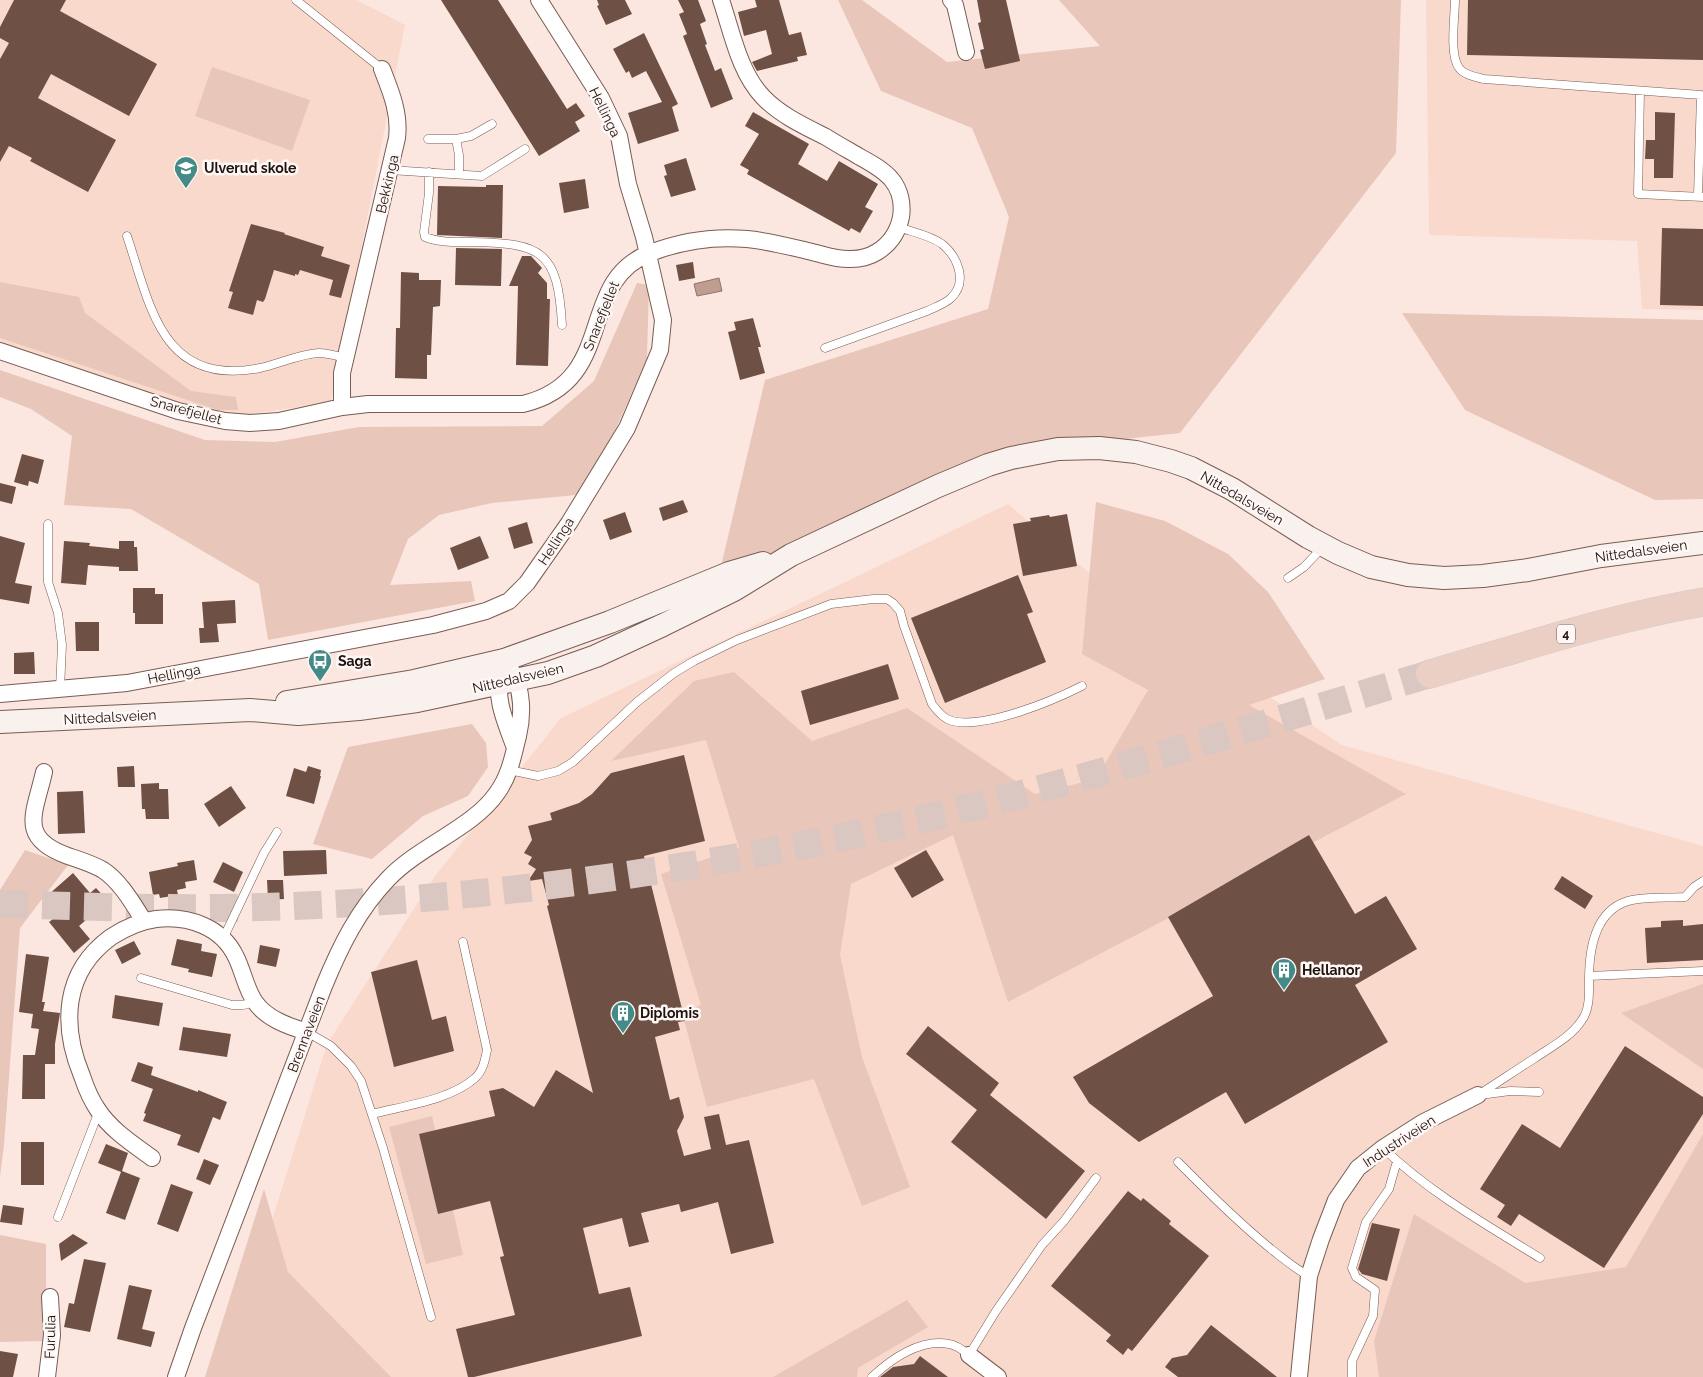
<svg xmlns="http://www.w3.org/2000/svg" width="1703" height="1377" font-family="Raleway,sans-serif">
	<rect width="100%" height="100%" fill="#fbe7e0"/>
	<path fill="#fad9cd" d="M0 0H357L405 25 331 402 220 419 0 354Z
		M1426 0H1703V310L1642 309 1637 241 1429 235Z
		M1008 504 1107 588 1342 745 1703 846V1250L1644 1377H223L327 1044 435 876 561 718Z"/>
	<path fill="#e8c6ba" d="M838 0H862L947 62 1100 46 1059 0H1401L1396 153 1180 433 1097 442 993 464 713 600 765 380 988 309 1009 217 972 128 881 91Z
		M212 67 310 100 292 151 195 116Z
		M0 282 79 297 85 313 191 391 236 397 238 410H218L0 338Z
		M637 283 649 285 647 358 614 433 576 495 492 503 439 515 408 539 390 585 471 581 475 601 268 640 259 584 131 509 64 505 72 436 31 409 0 397V370L205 440 275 442 359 427 542 426 594 381Z
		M1402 313 1703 320V499L1655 500 1465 410Z
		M1096 502 1165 521 1228 554 1268 592 1325 679 1249 705 1406 794 1008 1002 953 835 851 884 840 955 862 1057 910 1187 862 1206 814 1079 707 1107 682 1012 701 1005 661 874 739 848 706 740 611 761 694 681 734 672 812 741 907 708 1035 794 1096 779 1148 690 1082 654Z
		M472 724 486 743 488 767 468 796 423 816 372 859 313 844 348 747Z
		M25 850 68 865 20 928 4 1145 0 1177V890Z
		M1703 984V1069L1621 1013Z
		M432 1116 463 1255 426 1264 389 1127Z
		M1703 1134V1377H1379L1374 1341 1414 1214 1525 1283 1626 1267Z
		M264 1189 288 1272 391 1377H205Z
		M0 1235 46 1244V1341L0 1342Z
		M907 1300 928 1327 858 1368 857 1377H773Z"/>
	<path fill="#c09d91" stroke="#8f746a" d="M719 278 722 291 697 296 694 284Z"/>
	<path fill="#6e5045" d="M14 0H66L60 11 157 64 129 116 51 74 38 98 116 140 88 192 30 161 32 158 9 146 0 162V59L9 43 0 38V27Z
		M441 0H498L567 109 576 103 585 116 575 122 580 131 539 156Z
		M597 0H625L632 14 606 25 597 6 599 5Z
		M678 0H698L706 21 700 24 707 44 705 45 715 71 721 68 733 99 711 108 683 36 687 34 679 14 684 12Z
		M755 0H779L789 35 801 32 807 55 797 57 798 61 757 71 752 62 772 54 766 30 744 36 738 12 757 7Z
		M977 0H1006L1020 61 985 69 980 50 984 49 978 23 981 22Z
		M1468 0H1703V60L1467 55Z
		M644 33 678 104 672 107 679 131 638 144 628 113 662 102 646 71 632 78 629 71 626 73 613 49Z
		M753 112 809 144 798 164 827 181 839 161 878 184 865 207 873 211 860 233 851 228 849 231 747 174 749 170 740 165 759 134 745 126Z
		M1655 112 1675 113 1673 178H1654V159H1645L1646 140H1655Z
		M686 158 696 190 671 197 664 176 667 175 664 165Z
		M585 179 589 208 564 213 559 183Z
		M486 185H503L502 238 437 235 438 186 486 187Z
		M251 224 285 233 284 234 324 247 321 256 350 265 341 298 329 295 333 280 300 270 298 275 295 274V276L274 270 265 299 263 302 257 300 253 315 228 308 233 292 229 291Z
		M1662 228 1703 229V306L1660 305Z
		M456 248 502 249 501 286 455 285Z
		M522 256H531L542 268 538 273 547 283V299H550L548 366 516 365 518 286H509Z
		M693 262 695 278 679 281 676 265Z
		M401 272 419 273V280H441L440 306 433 307 431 355H427V379L395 378 396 328H400Z
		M753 318 761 347H758L765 373 740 380 728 332 736 330 734 322Z
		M22 454 44 460 38 484 29 481 28 486 14 482Z
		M0 483 16 487 12 504 0 501Z
		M683 500 688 512 663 521 659 508Z
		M625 512 632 532 610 540 603 520Z
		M1067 514 1077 566 1023 576 1013 524 1031 521 1030 518 1037 517 1049 515 1050 517Z
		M527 522 533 543 514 549 508 528Z
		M0 536 25 543 15 583 32 586 29 604 0 599Z
		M480 536 489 558 458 570 450 548Z
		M64 541 90 543 89 546 119 549V541H134V547H137L138 571H119V567L88 565 86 585 61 583Z
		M1018 575 1033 612 1027 614 1046 662 945 703 911 618Z
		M133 588H155V594H163V624H135V613H133Z
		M235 600 236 623 217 624 219 642 200 643 199 628H204L202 602Z
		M75 622H99V651H76Z
		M34 652 35 674H14V653Z
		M888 664 899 699 810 725 801 691Z
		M684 755 705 841 644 856 685 1021 678 1022 680 1030 655 1037 670 1100 679 1097 684 1117 677 1131 684 1156 711 1149 704 1117 719 1114 726 1145 749 1140 774 1243 731 1254 718 1202 681 1212 679 1204 641 1213 649 1242 629 1247 622 1218 583 1228 599 1294 630 1287 642 1336 474 1377H468L456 1329 515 1315 500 1257 504 1256 490 1201 438 1214 419 1134 495 1116 489 1091 503 1088 534 1107 556 1070 593 1093 547 906 549 905 542 879 528 881 536 869 528 864 532 857 524 853 532 840 528 826 552 820 550 813 579 803 592 794 611 773Z
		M134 766 135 787H118L117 767Z
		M308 766 321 770 320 776H321L314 804 286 796 294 768 306 772Z
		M159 783V789H168L169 819H146L145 809H142L141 784Z
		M231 786 246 808 219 827 204 804Z
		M83 791 85 833 58 834 57 792Z
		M1309 835 1355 914 1386 896 1417 949 1355 985 1388 1042 1245 1124 1226 1092 1139 1142 1089 1103 1073 1077 1213 996 1168 917Z
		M326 850 327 874 284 876 283 851Z
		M926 850 944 880 912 898 894 868Z
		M194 860 197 880 185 882 186 888 177 890 178 895 160 898 159 894 153 895 149 872 178 866 177 863Z
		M223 862 243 872 234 892 213 882Z
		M73 873 90 893 96 888 108 901 79 926 90 939 74 953 49 922 62 912 48 895Z
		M1562 876 1593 896 1585 909 1554 889Z
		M267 880H283L284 899 268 900Z
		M1683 920V926L1703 924V960L1647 963 1645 928 1661 927V921Z
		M177 939 202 944 201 951 217 954 212 977 188 972 189 969 171 965Z
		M134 941 141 954 122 964 115 950Z
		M260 945 280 949 276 967 257 963Z
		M26 954 49 957 42 1002H45L43 1011 60 1013 55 1044V1064H45V1099H22L23 1055H35L39 1029 31 1028 33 1014 19 1012Z
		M417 960 432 1020 446 1016 454 1051 394 1067 371 972Z
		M115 995 163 1003 159 1026 112 1018Z
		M928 1026 999 1083 990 1095 1085 1171 1046 1219 951 1142 977 1110 906 1054Z
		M183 1027 231 1034 227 1057 179 1050Z
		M1625 1046 1703 1097V1114L1604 1268 1519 1214 1511 1226 1497 1217 1505 1205 1480 1189 1522 1124 1560 1148Z
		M138 1062 153 1067 151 1075 198 1092V1090L227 1102 220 1120 213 1117 199 1153 177 1145 181 1135 143 1121 146 1114 144 1113 153 1089 131 1081Z
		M21 1142H44V1185H21Z
		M106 1144 128 1153 122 1171 140 1178 125 1220 106 1213 121 1172 98 1163Z
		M204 1159 219 1165 210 1185 196 1179Z
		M171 1184 193 1192 178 1232 157 1224Z
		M1128 1191 1141 1201 1143 1198 1171 1221 1169 1224 1209 1256 1132 1351 1128 1348 1123 1355 1106 1341 1111 1335 1051 1286Z
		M3 1205 24 1208 22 1225 0 1222Z
		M1372 1223 1400 1229 1387 1281 1362 1274 1358 1269Z
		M73 1234 88 1243 61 1261 59 1244Z
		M84 1259 106 1263 90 1332 64 1327 69 1303 74 1304Z
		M129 1285 152 1290 142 1329 155 1332 151 1347 117 1339Z
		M1211 1325 1277 1377H1178L1165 1367 1172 1358 1187 1355Z
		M0 1351 18 1354 13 1377H0Z
		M920 1356 948 1377H880L893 1367 914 1364Z"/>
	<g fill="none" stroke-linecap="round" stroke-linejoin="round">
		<path stroke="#dac7c1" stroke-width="28" stroke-dasharray="28 14" stroke-linecap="butt" d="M0 904C73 906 146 909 220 908 410 905 601 884 787 848 1006 807 1218 737 1430 674"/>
		<g stroke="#795c52" stroke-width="9">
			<path id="lane" d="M296 0 382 69
				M1455 0C1455 16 1449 54 1459 68 1464 75 1476 77 1484 79L1701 95 1698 196
				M1640 91 1638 194 1703 197
				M428 139H456L471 136 492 124
				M456 139 459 155V174
				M390 170 482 176 525 149
				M429 172V193L424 232 425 237C440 243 456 242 471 242 542 243 558 251 562 325
				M127 236C151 308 162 387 260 368 279 364 299 354 319 353 328 353 337 356 345 358
				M825 348 927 311C935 307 945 304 951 298 968 282 958 257 942 244 930 235 912 232 898 227
				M48 524V582L58 613 62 645 60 689
				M1288 578 1304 567 1322 548
				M509 770 538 776 558 771 573 762 637 702 674 673 694 661 737 640 831 604 873 599H887L893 603 900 611 904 626 932 704C937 711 944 719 952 721 986 729 1052 701 1082 686
				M223 939 264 853 277 832
				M1589 976 1703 971
				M141 978 232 1005H243L255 1002
				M307 1032 331 1046 351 1066 361 1081 383 1148 431 1317
				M1478 1095C1497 1083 1516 1070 1535 1058 1551 1047 1571 1037 1582 1020 1590 1009 1589 993 1589 980 1589 948 1595 908 1632 900 1649 897 1668 898 1685 897L1694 887 1703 881
				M1480 1095 1510 1091 1539 1092
				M372 1114C403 1106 451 1100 475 1078 483 1071 485 1060 487 1050L463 942
				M1383 1148C1430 1193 1485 1224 1540 1258
				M1178 1162C1208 1192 1238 1222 1271 1249 1284 1259 1295 1269 1309 1276
				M58 1217 99 1111
				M872 1377C891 1359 921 1338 949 1344 956 1345 963 1350 969 1355L996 1311 1042 1245 1064 1221 1096 1178
				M1352 1377V1361L1373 1316 1375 1290 1356 1277 1352 1268 1366 1222 1389 1189 1397 1161"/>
		</g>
		<g stroke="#795c52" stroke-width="18">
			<path id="street" d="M951 0 955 5 966 52
				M0 351 178 411 225 421 250 423 279 421 342 407 368 404H523C619 381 575 282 650 253 681 241 714 236 747 239 769 241 791 247 812 252 825 255 838 260 851 259 860 259 869 257 877 252 890 244 898 232 901 217 903 204 900 190 892 180 884 170 871 163 860 157 848 150 837 144 826 137 804 126 780 115 763 97 739 72 732 32 721 0
				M342 407V373L397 138C400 113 391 92 382 69
				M501 673C494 699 506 723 515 748
				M0 694 127 683 433 625 486 611 509 601 527 583 569 523 627 428 660 350 663 320 644 237 628 184 619 136 601 98 539 0
				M44 772C35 813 17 838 68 856 80 860 93 864 103 870 121 882 133 904 144 921
				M152 1158C133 1144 111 1130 98 1110 91 1100 86 1088 82 1076 61 1025 63 972 111 937 125 928 140 921 156 919 188 915 222 927 236 957 243 971 246 989 255 1002 267 1019 288 1026 307 1032
				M969 1355 998 1377
				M47 1377 52 1335 50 1297
				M176 1377 193 1328 324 986C340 947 358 910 388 879 419 846 473 828 497 793 510 775 513 756 518 736 523 715 523 689 511 670
				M1299 1377 1309 1276 1321 1239 1336 1200 1358 1168 1383 1148 1422 1123 1478 1095"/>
		</g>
		<g stroke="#795c52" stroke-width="24">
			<path id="secondary" d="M287 702 414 681 504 660 610 622 729 573 763 563
				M0 722 250 710 298 714 359 709 417 701 548 673 596 656 663 625 734 590 791 555 938 486 988 465 1011 458 1058 449 1099 448 1136 452 1171 461 1191 468 1232 489 1308 537 1338 553 1371 567 1408 575 1444 578 1483 576 1528 570 1601 556 1703 543"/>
		</g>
		<g stroke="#cecbca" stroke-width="29">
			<path id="highway" d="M1430 674C1521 648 1610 618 1703 602"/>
		</g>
		<use href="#lane" stroke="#fff" stroke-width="8"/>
		<use href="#street" stroke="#fff" stroke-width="16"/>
		<use href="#secondary" stroke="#f9f1ed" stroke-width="22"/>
		<use href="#highway" stroke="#eccfc4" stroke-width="28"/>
	</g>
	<defs>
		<g id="school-pin" transform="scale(1.25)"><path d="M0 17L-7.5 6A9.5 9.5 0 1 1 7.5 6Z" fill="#448b87" stroke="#fef7f5"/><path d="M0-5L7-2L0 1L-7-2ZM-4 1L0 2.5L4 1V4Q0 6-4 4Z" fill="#fff"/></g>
		<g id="bus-pin" transform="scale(1.25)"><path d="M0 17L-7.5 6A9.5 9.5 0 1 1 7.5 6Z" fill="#448b87" stroke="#fef7f5"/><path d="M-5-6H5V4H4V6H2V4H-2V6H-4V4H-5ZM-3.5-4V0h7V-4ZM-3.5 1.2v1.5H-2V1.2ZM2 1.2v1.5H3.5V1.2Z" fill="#fff"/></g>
		<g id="building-pin" transform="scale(1.25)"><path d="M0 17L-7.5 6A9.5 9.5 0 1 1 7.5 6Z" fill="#448b87" stroke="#fef7f5"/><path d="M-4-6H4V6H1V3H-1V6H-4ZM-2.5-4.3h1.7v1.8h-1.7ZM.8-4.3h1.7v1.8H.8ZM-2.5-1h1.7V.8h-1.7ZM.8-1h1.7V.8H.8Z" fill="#fff"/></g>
	</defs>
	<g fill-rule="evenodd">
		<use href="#school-pin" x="186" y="168"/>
		<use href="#bus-pin" x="320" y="661"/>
		<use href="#building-pin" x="1284" y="970"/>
		<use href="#building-pin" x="623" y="1013"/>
	</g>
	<g text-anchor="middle" stroke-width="5" stroke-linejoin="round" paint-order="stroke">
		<rect fill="#fef7f5" stroke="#615754" stroke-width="1" x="1557" y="624.5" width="18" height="19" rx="4"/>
		<g font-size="12" font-weight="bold" fill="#1e130f">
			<text x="1566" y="638">4</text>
		</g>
		<g font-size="14" fill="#1e130f" stroke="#fef7f5">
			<text transform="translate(605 112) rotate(64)" y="5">Hellinga</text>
			<text transform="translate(387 184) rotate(-77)" y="5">Bekkinga</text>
			<text transform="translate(601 316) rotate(-68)" y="5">Snarefjellet</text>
			<text transform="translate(186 410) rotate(15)" y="5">Snarefjellet</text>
			<text transform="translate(1242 498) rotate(30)" y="5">Nittedalsveien</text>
			<text transform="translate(556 541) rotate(-57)" y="5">Hellinga</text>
			<text transform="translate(1641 551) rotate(-8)" y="5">Nittedalsveien</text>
			<text transform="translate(174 674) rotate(-11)" y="5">Hellinga</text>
			<text transform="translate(518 678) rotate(-13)" y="5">Nittedalsveien</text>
			<text transform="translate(110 717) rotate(-3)" y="5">Nittedalsveien</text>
			<text transform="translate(306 1034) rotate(-69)" y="5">Brennaveien</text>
			<text transform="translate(1399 1141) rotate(-33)" y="5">Industriveien</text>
			<text transform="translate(50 1337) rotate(-89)" y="5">Furulia</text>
		</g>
		<g font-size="14" font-weight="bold" fill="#1e130f" stroke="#fef7f5" text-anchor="start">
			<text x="204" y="173">Ulverud skole</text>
			<text x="338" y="666">Saga</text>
			<text x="1302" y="975">Hellanor</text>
			<text x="640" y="1018">Diplomis</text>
		</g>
	</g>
</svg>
